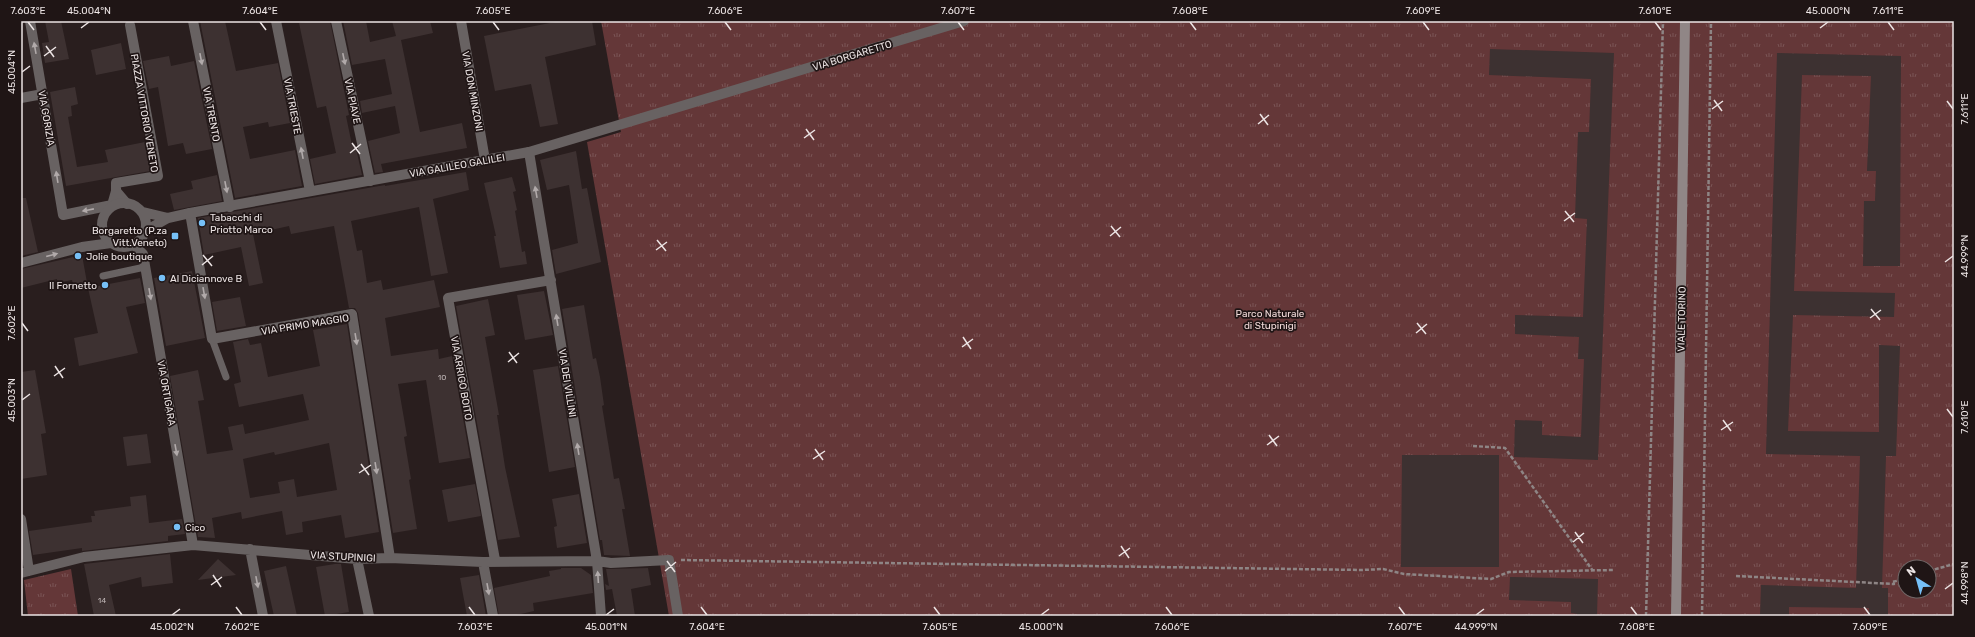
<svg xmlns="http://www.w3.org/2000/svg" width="1975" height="637" font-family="Rubik,sans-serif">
	<defs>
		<pattern id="grass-tufts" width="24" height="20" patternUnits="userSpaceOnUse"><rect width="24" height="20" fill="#643738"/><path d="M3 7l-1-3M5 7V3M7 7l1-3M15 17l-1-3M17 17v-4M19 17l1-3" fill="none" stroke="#7a5455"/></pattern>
	</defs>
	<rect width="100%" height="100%" fill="#291e1e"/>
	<path fill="url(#grass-tufts)" fill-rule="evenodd" d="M601 21H1954V616H669L587 142 621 132ZM1905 567H1929V591H1905Z
		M71 569 78 616H28L24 580Z"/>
	<path fill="#3d3131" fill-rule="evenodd" d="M45 21H61L69 59 45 63 42 43 49 42Z
		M200 21H225L236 71 278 63 290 123 269 127 268 122 243 127 250 159 295 150 302 186 235 198Z
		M311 21H330L349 115 346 116 352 145 355 144 362 175 315 184 310 159 336 153 326 106 317 108 299 23Z
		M343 21H366L370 42 396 36 392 21H430L433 33 401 40 420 132 462 123 467 148 381 164 383 172 375 173 368 141 400 133 395 106 362 113 360 101 392 94 385 59 352 65Z
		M560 21H592L596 45 545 57 558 124 540 127 531 84 495 91 484 36Z
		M121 43 126 69 96 75 91 50Z
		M1490 49 1614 53 1598 460 1514 457 1515 420 1542 421V435L1581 437 1584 359H1578L1579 337 1515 334V315L1583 317 1587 219 1575 218 1578 132H1589L1591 79 1489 75Z
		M1777 53 1901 56 1900 266H1863L1864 201H1875L1876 171H1867L1871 76 1802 75 1794 291 1895 293 1894 317 1793 315 1788 431 1879 432V345L1900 346 1896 456H1886L1882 588H1888V616H1869V608L1789 607V616H1760L1761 585 1856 588 1860 456 1766 454Z
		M169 56 171 66 194 61 212 149 186 154 183 143 168 146 158 87 149 89 143 61Z
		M75 87 78 104 71 106 72 116 68 117 77 167 108 162 105 150 145 142 150 171 66 186 50 92Z
		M576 151 582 189 587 188 601 262 556 274 552 250 578 243 569 185 547 190 540 160Z
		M466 172 469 190 433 199 448 273 431 276 419 207 351 221 357 251 362 250 367 283 381 280 383 290 434 280 440 307 385 318 391 356 438 349 439 359 452 356 470 458 439 463 426 380 398 384 407 436 404 437 411 479 409 480 417 529 393 533 358 313 355 308H349L334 226 291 234 289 226 253 234 263 283 249 286 241 247 204 255 198 218 385 185V186Z
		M217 175 222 201 174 210 170 194 193 189 191 181Z
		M512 177 516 191 513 192 517 210 515 211 522 252 525 251 527 264 500 268 494 236H496L484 183Z
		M21 198H26L38 252 21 256Z
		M82 255 88 288 74 290 72 280 57 283V279L21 288V269Z
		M192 271 205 338 166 346 154 278Z
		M140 278 145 303 126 307 138 353 79 366 74 338 98 333 88 288Z
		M544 291 553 335 525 340 517 295Z
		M240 297 246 326 217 331 212 302Z
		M488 299 495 335 485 337 499 415H497L505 467 520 537 498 540 456 306Z
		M584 305 593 359 596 358 600 377 604 405 602 406 614 479 619 478 625 509H622L630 556 604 555 602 540H600L562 309Z
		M347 324 379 532 345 538 341 515 302 522 303 532 286 535 282 511 242 519 241 512 212 518 215 538 198 537 170 376 198 370 204 400 198 401 207 454 233 450 228 427 243 424 245 434 309 420 303 394 239 407 234 384 241 382 233 342 248 339 250 345 261 343 268 377 320 366 313 330ZM329 443 337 490 297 497 294 479 278 482 280 493 250 498 243 459 274 452 275 455Z
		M558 366 575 467 549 472 533 370Z
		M35 370 46 433 41 434 47 475 21 479V372Z
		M147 434 151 463 127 466 123 437Z
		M1402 455H1499V567H1401Z
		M475 484 481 516 448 522 442 490Z
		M579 494 587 543 557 548 554 527 557 526 552 499Z
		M146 495 149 523 182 519 185 534 168 536V541L82 551V548L33 555 29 531 92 522 91 516H95L94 511 131 506 130 497Z
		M170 554 173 583 142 587 141 577 109 585 116 616H94L84 564Z
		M218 559 236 575 198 580Z
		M335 564H341L349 612 325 616 316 567Z
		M286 566 297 616H274L264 571Z
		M561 568H581L591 575 593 593 533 603 534 611 512 616H499L494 588 550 576 549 571 561 569Z
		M648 568 651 585 631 589 635 616H617L612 589 606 590 605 584 609 586 606 569Z
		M479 575 486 616H467L460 578Z
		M1510 577 1598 579 1597 616H1577V614L1571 613V602L1509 600Z"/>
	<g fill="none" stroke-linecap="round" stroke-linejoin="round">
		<path stroke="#8e8585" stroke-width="2.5" stroke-dasharray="4 2" stroke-linecap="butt" d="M1473 446 1505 448 1593 571
			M681 560 1362 570 1383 569 1404 574 1491 579 1509 572 1614 570
			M1929 571 1954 564
			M1736 576 1894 584 1892 582 1905 579
			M1646 616 1663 21
			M1702 616 1711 21"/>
		<path stroke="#686262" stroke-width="7" d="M103 276 145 267
			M212 339 226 377"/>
		<path stroke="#686262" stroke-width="10" d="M30 21 63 215 112 205 116 191 127 204
			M193 21 230 207
			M276 21 310 191
			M336 21 370 181
			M21 98 43 94
			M529 152 597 561 601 616
			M116 191V183L158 176 130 25
			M190 213 212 339 352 314 390 558
			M134 245 143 254 193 545
			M21 263 82 247 111 243
			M21 519 29 571
			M250 549 263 616
			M357 559 369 616
			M495 560 448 298 551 280
			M483 562 493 616
			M21 573 84 557 193 545 357 559 390 558 483 562 597 561 611 563 669 560 678 616"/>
		<path stroke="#686262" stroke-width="10" d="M461 21 485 160
			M102 225a22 22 0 1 1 44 0a22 22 0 1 1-44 0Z
			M143 212 168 218
			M145 231 168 218 190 213 529 152 964 21"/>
		<path stroke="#908686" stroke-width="10" d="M1676 616 1685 21"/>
	</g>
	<defs><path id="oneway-solid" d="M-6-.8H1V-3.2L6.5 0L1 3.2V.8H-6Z"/></defs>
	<g fill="#b1aaaa">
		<use href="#oneway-solid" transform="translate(35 48) rotate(-100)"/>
		<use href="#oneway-solid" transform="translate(201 59) rotate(79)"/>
		<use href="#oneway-solid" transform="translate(344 59) rotate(78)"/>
		<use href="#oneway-solid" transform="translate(302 153) rotate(-101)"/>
		<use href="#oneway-solid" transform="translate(57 177) rotate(-99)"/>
		<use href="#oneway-solid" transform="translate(226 187) rotate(79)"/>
		<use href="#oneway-solid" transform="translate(536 192) rotate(-100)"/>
		<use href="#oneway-solid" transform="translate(88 210) rotate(169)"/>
		<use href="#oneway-solid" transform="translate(52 255) rotate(-15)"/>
		<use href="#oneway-solid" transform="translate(204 293) rotate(80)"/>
		<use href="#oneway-solid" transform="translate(150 294) rotate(80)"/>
		<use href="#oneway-solid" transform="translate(557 320) rotate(-99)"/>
		<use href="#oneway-solid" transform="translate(356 339) rotate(81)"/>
		<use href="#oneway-solid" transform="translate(578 449) rotate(-99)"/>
		<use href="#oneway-solid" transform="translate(176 450) rotate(80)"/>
		<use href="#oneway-solid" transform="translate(376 468) rotate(81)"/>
		<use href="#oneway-solid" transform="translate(598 577) rotate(-94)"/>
		<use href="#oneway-solid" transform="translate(257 582) rotate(79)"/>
		<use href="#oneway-solid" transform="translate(488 589) rotate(80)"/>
	</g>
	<path fill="none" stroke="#ece4e4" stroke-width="1.5" d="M28 22 34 30M260 22 266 30M493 22 499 30M725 22 731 30M958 22 964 30M1190 22 1196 30M1423 22 1429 30M1655 22 1661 30M1888 22 1894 30M81 28 89 22M1820 28 1828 22M46 46 54 57M44 56 56 47M22 72 30 66M1714 100 1722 111M1947 101 1953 109M1712 109 1723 101M1260 114 1268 125M1258 124 1269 115M806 129 814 140M804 138 815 130M352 143 360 154M350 153 361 144M1565 211 1574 222M1564 221 1575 213M1111 226 1120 237M1110 236 1121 227M657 240 666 251M656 250 667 242M203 255 212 266M1945 262 1953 256M202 265 213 256M1871 309 1880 320M1870 318 1881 310M22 323 28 331M1417 323 1426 334M1416 333 1427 324M963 337 971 349M962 347 973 339M509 352 517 363M508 362 519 353M55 366 63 378M54 376 65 368M22 400 30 394M1947 409 1953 417M1723 420 1731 431M1721 430 1733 422M1269 435 1277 446M1267 445 1279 436M815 449 823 460M813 459 825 451M361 464 369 475M359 473 371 465M1575 532 1583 543M1573 542 1584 533M1121 546 1129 558M1119 556 1130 548M667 561 675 572M665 571 676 562M213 575 221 587M211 585 222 577M1945 589 1953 583M236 607 242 615M469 607 475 615M701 607 707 615M934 607 940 615M1166 607 1172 615M1399 607 1405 615M1631 607 1637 615M1864 607 1870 615M172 615 180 609M606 615 614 609M1041 615 1049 609M1476 615 1484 609"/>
	<g fill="#76c0f7" stroke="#1f1515" stroke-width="1.5">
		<circle cx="202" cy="223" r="4"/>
		<rect x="171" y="232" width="8" height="8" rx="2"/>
		<circle cx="78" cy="256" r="4"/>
		<circle cx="162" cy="278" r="4"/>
		<circle cx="105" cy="285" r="4"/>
		<circle cx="177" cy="527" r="4"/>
	</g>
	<g text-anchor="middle" stroke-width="3.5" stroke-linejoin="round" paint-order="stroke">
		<g font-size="8" fill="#c0b7b7">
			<text x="442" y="380">10</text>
			<text x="102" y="603">14</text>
		</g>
		<g font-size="10" fill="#ece4e4" stroke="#1f1515">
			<text transform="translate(852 55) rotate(-17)" y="4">VIA BORGARETTO</text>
			<text transform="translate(473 91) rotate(80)" y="4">VIA DON MINZONI</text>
			<text transform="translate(353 101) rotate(78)" y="4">VIA PIAVE</text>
			<text transform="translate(293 106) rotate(79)" y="4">VIA TRIESTE</text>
			<text transform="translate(145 113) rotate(80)" y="4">PIAZZA VITTORIO VENETO</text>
			<text transform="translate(212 114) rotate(79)" y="4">VIA TRENTO</text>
			<text transform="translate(47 118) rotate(80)" y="4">VIA GORIZIA</text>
			<text transform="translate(457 165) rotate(-10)" y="4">VIA GALILEO GALILEI</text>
			<text transform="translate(1681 319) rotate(-89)" y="4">VIALE TORINO</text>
			<text transform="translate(305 324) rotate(-9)" y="4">VIA PRIMO MAGGIO</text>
			<text transform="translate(462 378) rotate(80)" y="4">VIA ARRIGO BOITO</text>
			<text transform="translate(568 383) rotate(81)" y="4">VIA DEI VILLINI</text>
			<text transform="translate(167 393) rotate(80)" y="4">VIA ORTIGARA</text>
			<text transform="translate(343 556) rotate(3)" y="4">VIA STUPINIGI</text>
		</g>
		<g font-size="10" fill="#ece4e4" stroke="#1f1515" text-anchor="start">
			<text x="210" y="221">Tabacchi di<tspan x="210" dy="12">Priotto Marco</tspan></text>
			<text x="167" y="234" text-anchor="end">Borgaretto (P.za<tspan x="167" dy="12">Vitt.Veneto)</tspan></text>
			<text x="86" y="260">Jolie boutique</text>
			<text x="170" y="282">Al Diciannove B</text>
			<text x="97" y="289" text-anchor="end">Il Fornetto</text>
			<text x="185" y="531">Cico</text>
		</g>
		<g font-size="10" fill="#f1d9d8" stroke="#1f1515">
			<text x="1270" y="317">Parco Naturale<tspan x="1270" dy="12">di Stupinigi</tspan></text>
		</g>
	</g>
	<rect width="1975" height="637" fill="none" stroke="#1f1515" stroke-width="44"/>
	<g transform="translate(1917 579) rotate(323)"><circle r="19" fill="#1f1515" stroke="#716868"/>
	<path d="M0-3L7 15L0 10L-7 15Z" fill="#76c0f7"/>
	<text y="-6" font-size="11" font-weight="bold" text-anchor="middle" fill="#ece4e4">N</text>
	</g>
	<rect x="22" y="22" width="1931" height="593" fill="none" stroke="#ece4e4" stroke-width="1.5"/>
	<g font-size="10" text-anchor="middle" fill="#ece4e4">
		<text x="28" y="14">7.603°E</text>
		<text x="89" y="14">45.004°N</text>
		<text x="260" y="14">7.604°E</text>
		<text x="493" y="14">7.605°E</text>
		<text x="725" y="14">7.606°E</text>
		<text x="958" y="14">7.607°E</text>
		<text x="1190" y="14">7.608°E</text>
		<text x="1423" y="14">7.609°E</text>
		<text x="1655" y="14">7.610°E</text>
		<text x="1828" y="14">45.000°N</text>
		<text x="1888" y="14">7.611°E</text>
		<text transform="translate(11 72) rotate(-90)" y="4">45.004°N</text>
		<text transform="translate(1964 109) rotate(-90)" y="4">7.611°E</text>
		<text transform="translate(1964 256) rotate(-90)" y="4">44.999°N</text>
		<text transform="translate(11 323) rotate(-90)" y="4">7.602°E</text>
		<text transform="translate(11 400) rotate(-90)" y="4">45.003°N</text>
		<text transform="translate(1964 417) rotate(-90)" y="4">7.610°E</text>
		<text transform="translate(1964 583) rotate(-90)" y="4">44.998°N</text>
		<text x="172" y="630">45.002°N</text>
		<text x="242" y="630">7.602°E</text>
		<text x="475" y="630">7.603°E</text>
		<text x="606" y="630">45.001°N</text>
		<text x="707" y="630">7.604°E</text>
		<text x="940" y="630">7.605°E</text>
		<text x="1041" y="630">45.000°N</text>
		<text x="1172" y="630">7.606°E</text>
		<text x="1405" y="630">7.607°E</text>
		<text x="1476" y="630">44.999°N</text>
		<text x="1637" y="630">7.608°E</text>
		<text x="1870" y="630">7.609°E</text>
	</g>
</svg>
